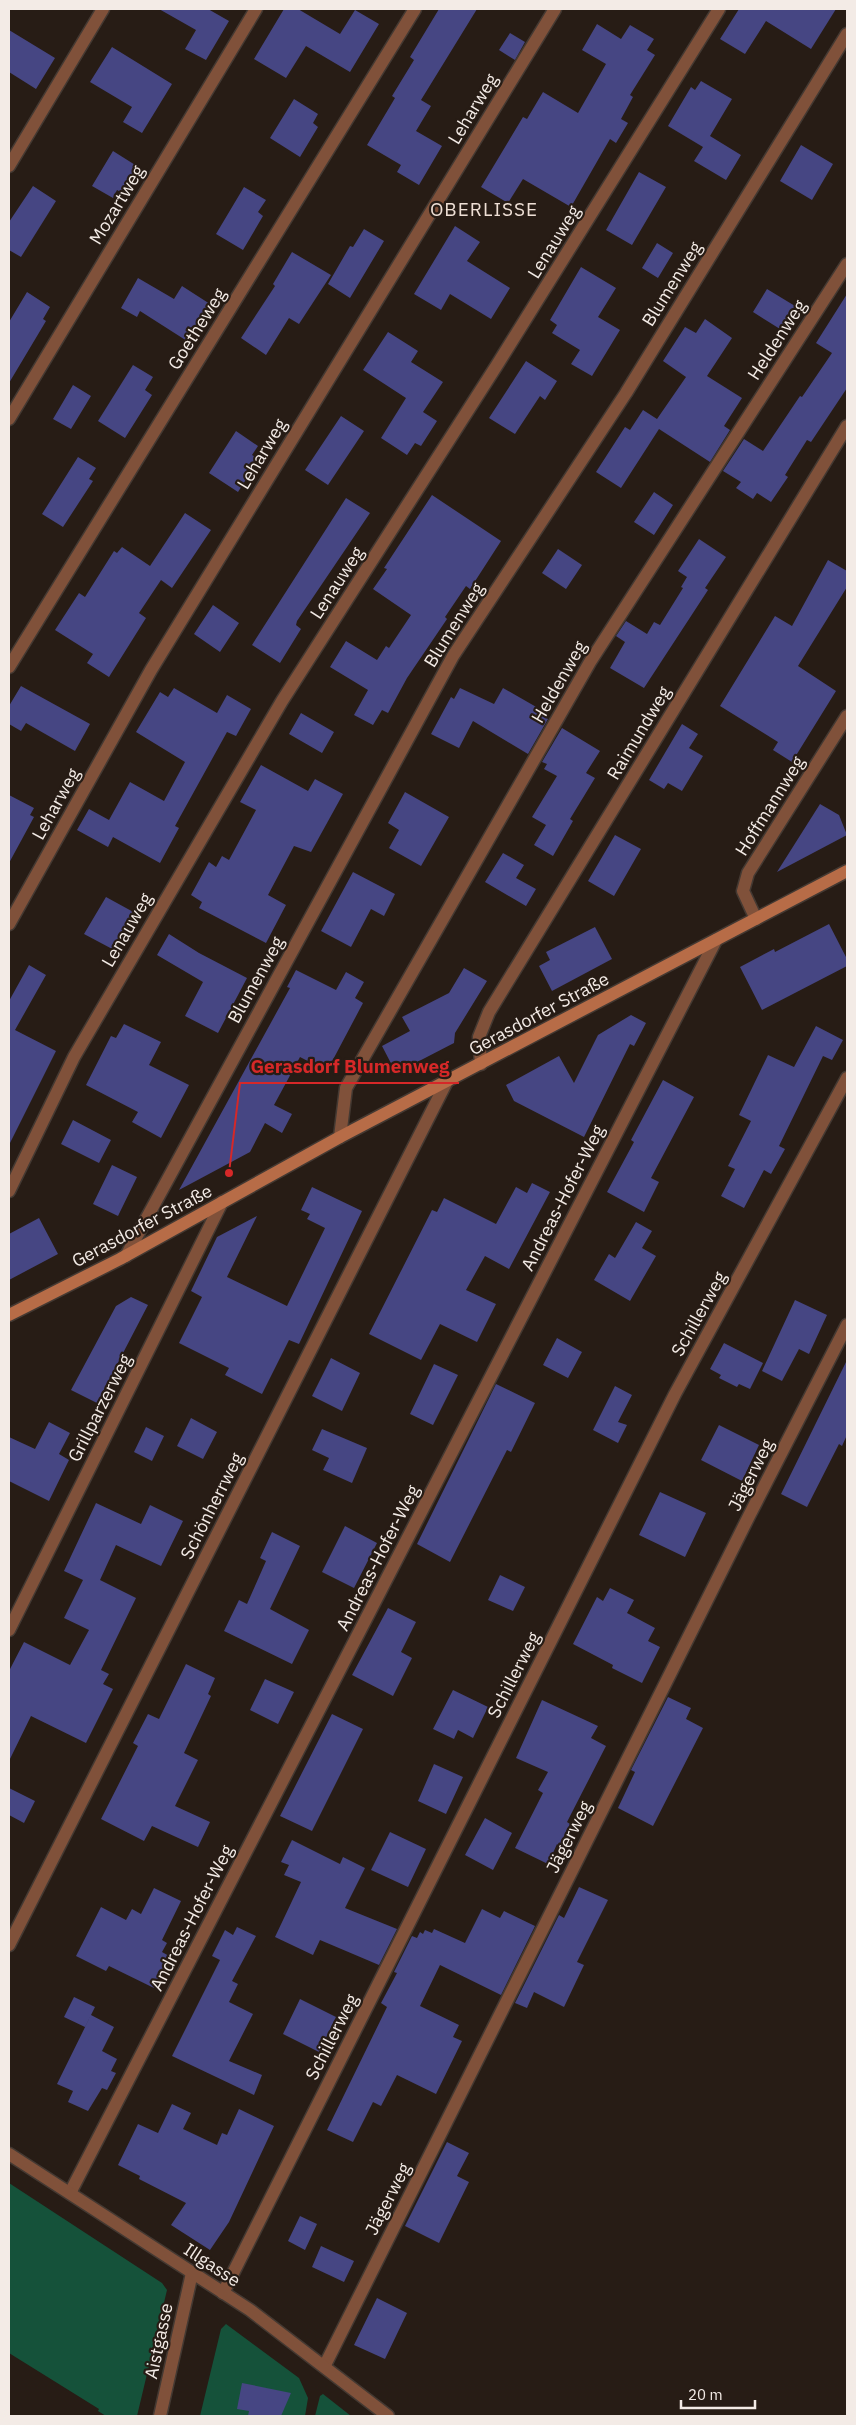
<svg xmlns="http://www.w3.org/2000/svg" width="856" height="2425" font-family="'IBM Plex Sans',sans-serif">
	<rect width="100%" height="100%" fill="#271c15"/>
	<path fill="#15523a" d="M9 2183 162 2283 167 2290 137 2416H106L98 2411 99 2409 9 2353Z
		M226 2324 299 2378 308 2398 305 2416H200L221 2329Z
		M323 2394 351 2416H315L320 2396Z"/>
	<path fill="#464683" d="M159 9H208L229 21 206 60 185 49 196 30Z
		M284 9H298L340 34 355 10 379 24 350 72 306 46 286 78 254 59Z
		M439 9H477L421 100 431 106 416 131 442 146 419 185 397 172 401 165 367 145 395 98 392 96 414 60 410 57Z
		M739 9H836L811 49 766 21 745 54 720 39Z
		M597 24 621 39 630 25 654 39 647 50 655 55 630 95 633 97 621 119 628 123 616 143 610 139 571 207 523 179 508 203 481 187 523 117 527 119 543 92 578 113 606 64 582 50Z
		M9 30 55 58 36 89 9 72Z
		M510 33 525 42 515 60 499 50Z
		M112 47 172 84 142 133 123 122 132 107 90 82Z
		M701 81 732 99 710 136 741 155 726 180 694 161 703 147 668 126 691 87 695 90Z
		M294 99 318 114 313 123 318 127 300 157 270 138Z
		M801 145 833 164 812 200 780 181Z
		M113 151 140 168 124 194 117 190 113 198 92 186Z
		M639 172 666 187 632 245 606 230Z
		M33 186 56 201 21 257 9 250V222Z
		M244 187 266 200 258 212 263 216 243 250 216 234Z
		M455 226 480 242 467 261 510 288 491 319 450 294 441 310 414 294Z
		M364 229 384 241 350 298 328 284 350 246 353 247Z
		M657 243 673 253 658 278 642 268Z
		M292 252 331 275 299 324 289 318 266 355 241 338 275 286 273 284Z
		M581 267 616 288 598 317 620 330 592 376 571 364 580 350 552 333 557 325 550 320Z
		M138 278 174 299 182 286 210 304 187 341 140 311 137 317 121 308Z
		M767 289 795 306 780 329 753 312Z
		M27 292 50 307 43 319 46 321 9 383V322Z
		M847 294V388L811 442 807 440 785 475 788 477 771 502 757 493 753 499 736 488 741 482 723 471 744 439 763 451 800 396 802 397 832 353 816 343Z
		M705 319 732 338 707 376 742 398 724 426 730 430 710 462 659 429 621 488 596 472 625 427 630 430 643 410 657 419 686 377 663 361 685 327 696 333Z
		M388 332 418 351 411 362 443 382 423 412 437 421 421 446 415 443 407 455 381 438 406 398 363 370Z
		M526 361 557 381 545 400 540 396 515 434 489 418Z
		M133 365 153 377 145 390 152 395 125 438 98 421Z
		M73 385 91 396 71 429 53 419Z
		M341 416 364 431 328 485 305 470Z
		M236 431 258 446 252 455 259 459 238 492 209 473Z
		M78 457 96 468 89 479 93 481 63 527 42 514Z
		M654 492 673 505 654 535 634 522Z
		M432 495 501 541 470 589 466 586 445 617 447 619 407 678 388 713 382 710 373 725 354 715 368 690 330 667 346 641 377 660 386 646 389 648 411 615 373 589 387 569 384 568Z
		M346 498 370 513 297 621 296 625 301 629 280 663 252 645Z
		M185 513 211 530 172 588 161 580 139 613 146 618 109 677 87 663 93 654 55 630 79 593 85 597 114 551 117 553 122 547 150 566Z
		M699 539 726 557 705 588 708 590 644 688 610 668 625 642 616 636 626 621 647 634 654 622 660 625 683 588 681 587 687 577 678 571Z
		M558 549 582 565 566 589 542 573Z
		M828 560 847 571V587L798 666 836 691 792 762 773 750 778 742 720 706 775 616 792 626Z
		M213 605 239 623 220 652 194 634Z
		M21 686 90 724 75 751 26 723 21 731 9 724V706Z
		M174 688 217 713 227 695 251 709 236 736 227 732 175 826 179 828 160 863 113 837 108 847 77 830 89 809 109 820 130 782 164 801 185 762 136 732 160 692 168 697Z
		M460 688 494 704 503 688 545 712 543 716 548 719 528 754 473 721 459 748 431 734 451 697 454 699Z
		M301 713 334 732 322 753 289 734Z
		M682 724 698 734 689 748 703 756 682 791 668 783 664 789 649 780Z
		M562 728 600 751 586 773 595 778 570 819 573 821 553 856 534 845 546 825 532 817 557 776 544 769 547 764 542 762Z
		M261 765 308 791 315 779 343 794 311 852 294 846 268 895 286 905 266 943 199 908 202 902 191 895 209 862 216 867 222 856 229 860 256 810 240 802Z
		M405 792 449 817 421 866 389 848 399 830 388 823Z
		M9 795 34 808 30 815 34 817 9 863Z
		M820 804 839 815 847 835 777 872Z
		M615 835 641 849 614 896 588 881Z
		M503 853 524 865 516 878 536 889 526 906 485 882Z
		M353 872 395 894 384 916 371 909 351 947 321 931Z
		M106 897 137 914 116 951 84 934Z
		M829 924 847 959V966L762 1010 740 967 774 949 775 952Z
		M595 927 612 959 552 991 539 966 550 960 546 952Z
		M169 934 199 953 247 978 218 1033 185 1016 203 982 157 955Z
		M29 965 46 975 15 1030 56 1051 9 1145V1001Z
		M464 968 487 981 455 1033 454 1043 396 1073 382 1046 410 1031 402 1017 449 993Z
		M296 970 336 990 346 972 364 982 355 998 363 1003 327 1071 300 1057 274 1105 292 1114 282 1133 265 1123 250 1152 179 1190 290 988 287 987Z
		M631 1015 646 1023 634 1046 630 1044 584 1137 514 1101 506 1085 559 1056 574 1083 598 1035Z
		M124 1024 161 1042 149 1065 189 1085 161 1138 132 1122 138 1112 86 1085 111 1036 116 1038Z
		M816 1026 843 1040 832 1060 823 1056 779 1146 785 1149 771 1174 764 1170 744 1208 721 1196 735 1169 728 1166 751 1121 739 1115 768 1055 794 1067Z
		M663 1080 694 1097 651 1178 659 1182 644 1212 607 1192 634 1142 631 1140Z
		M73 1120 111 1140 99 1163 61 1144Z
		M112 1165 137 1177 118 1216 93 1204Z
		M532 1183 550 1192 509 1269 485 1256 466 1290 496 1304 477 1342 440 1324 421 1360 369 1334 432 1210 437 1212 444 1198 496 1224 516 1187 527 1193Z
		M312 1187 362 1211 299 1344 289 1340 262 1394 225 1375 229 1368 179 1343 202 1297 191 1291 217 1237 257 1216 227 1277 287 1306 325 1228 307 1219 310 1214 301 1210Z
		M39 1218 58 1254 9 1280V1234Z
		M636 1222 652 1231 642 1248 656 1256 630 1301 594 1280 609 1254 615 1258Z
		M131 1297 148 1305 97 1403 71 1390 116 1306Z
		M795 1300 827 1315 809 1354 799 1349 782 1381 762 1371Z
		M557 1338 582 1352 568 1378 543 1365Z
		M724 1343 763 1363 750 1389 739 1384 737 1387 719 1378 721 1375 710 1369Z
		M331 1358 360 1373 342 1411 312 1396Z
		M847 1360V1435L842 1446 839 1444 807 1507 781 1494Z
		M434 1364 458 1375 433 1425 410 1414Z
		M496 1384 535 1403 511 1452 507 1450 450 1562 417 1544Z
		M615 1386 632 1395 618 1422 627 1425 618 1443 593 1430Z
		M191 1418 217 1432 203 1459 177 1446Z
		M49 1422 70 1433 59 1454 69 1460 49 1501 9 1481V1437L35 1449Z
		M719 1425 759 1445 742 1481 701 1460Z
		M146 1427 164 1436 152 1461 134 1452Z
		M322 1429 367 1448 352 1483 323 1470 329 1458 312 1450Z
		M660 1492 706 1513 685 1557 639 1535Z
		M96 1503 141 1524 150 1505 183 1521 161 1566 116 1545 100 1580 136 1598 101 1670 109 1674 103 1684 113 1689 86 1743 31 1716 9 1761V1671L24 1642 70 1665 89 1630 64 1618 83 1580 64 1571Z
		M345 1526 377 1543 354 1588 322 1572Z
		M272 1532 300 1546 270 1609 309 1630 292 1664 224 1631 239 1600 247 1604 266 1561 260 1558Z
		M500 1575 525 1587 513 1611 488 1600Z
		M610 1588 634 1600 627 1613 655 1628 648 1641 660 1647 642 1683 612 1668 613 1665 573 1644 597 1597 603 1601Z
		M388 1608 416 1622 401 1652 412 1658 393 1696 352 1675Z
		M186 1664 215 1678 208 1694 211 1696 184 1753 198 1760 175 1806 210 1822 198 1847 152 1826 144 1841 101 1819 138 1746 133 1743 148 1714 159 1719Z
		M265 1679 294 1692 278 1724 250 1710Z
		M453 1690 488 1707 473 1738 458 1730 454 1739 433 1729Z
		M668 1697 691 1708 686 1719 703 1728 653 1826 618 1808 635 1772 631 1770Z
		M542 1700 598 1726 591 1738 606 1746 567 1822 570 1824 559 1846 557 1844 548 1864 515 1848 543 1793 538 1790 548 1772 516 1758Z
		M332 1714 363 1729 312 1831 280 1816Z
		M434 1764 463 1777 446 1814 418 1801Z
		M9 1788 35 1801 24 1823 9 1815Z
		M485 1818 512 1833 493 1870 465 1855Z
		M390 1832 426 1849 408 1887 371 1870Z
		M292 1840 340 1864 343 1857 365 1868 345 1908 397 1929 379 1965 320 1940 313 1955 275 1937 301 1882 284 1875 289 1865 281 1862Z
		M579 1887 608 1900 577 1962 584 1965 564 2007 534 1992 527 2008 515 2003 559 1915 564 1918Z
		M154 1888 181 1901 162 1940 167 1943 162 1952 169 1956 154 1988 109 1966 106 1971 76 1956 101 1907 126 1920 132 1909 141 1914Z
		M482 1909 500 1918 504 1911 535 1926 501 1995 440 1965 420 2006 459 2025 453 2037 462 2041 436 2094 397 2075 381 2106 373 2102 353 2142 327 2130 387 2007 381 2003 397 1973 394 1972 412 1936 417 1938 420 1932 423 1934 425 1930 432 1933 434 1929 465 1943Z
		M237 1927 256 1936 232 1981 238 1984 229 2002 253 2014 229 2061 262 2075 254 2095 172 2056 220 1960 212 1956 225 1930 233 1935Z
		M74 1997 95 2007 85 2027 64 2017Z
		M300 1999 336 2017 319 2052 283 2034Z
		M91 2015 114 2027 102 2051 117 2059 111 2071 116 2073 107 2090 102 2088 88 2111 68 2102 73 2091 57 2084Z
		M172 2104 191 2113 183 2129 217 2145 222 2133 227 2135 239 2109 274 2126 229 2222 210 2250 171 2225 186 2203 139 2179 140 2176 118 2165 138 2124 158 2133Z
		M447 2142 469 2153 457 2176 469 2182 439 2243 405 2226Z
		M300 2216 317 2224 305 2250 288 2241Z
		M321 2246 354 2261 344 2282 312 2267Z
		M377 2298 407 2313 385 2359 354 2345Z
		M242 2383 291 2393 281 2416H248L249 2411 237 2409Z"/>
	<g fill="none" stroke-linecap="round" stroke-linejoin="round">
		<g stroke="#443932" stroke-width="15">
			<path id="minor" d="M9 166 103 9
				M9 419 256 9
				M9 667 415 9
				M756 919 743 891 748 873 847 716
				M9 924 151 670 555 9
				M481 1064 479 1037 489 1012 847 426
				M340 1137 346 1088 590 662 847 264
				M9 1191 74 1057 282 701 497 365 719 9
				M126 1256 453 656 626 393 847 34
				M9 1630 222 1202
				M9 1945 446 1083
				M70 2193 716 940
				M223 2293 675 1394 847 1078
				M325 2365 749 1516 847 1325
				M160 2416 192 2273"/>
		</g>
		<g stroke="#443932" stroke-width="15">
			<path id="tertiary" d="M9 2154 250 2310 388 2416"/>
		</g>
		<g stroke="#443932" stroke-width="15">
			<path id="secondary" d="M9 1315 120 1259 340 1137 847 871"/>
		</g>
		<use href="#minor" stroke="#80513a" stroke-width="12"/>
		<use href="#tertiary" stroke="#80513a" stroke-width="12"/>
		<use href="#secondary" stroke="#b76c47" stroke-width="12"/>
	</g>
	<g text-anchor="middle" stroke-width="4.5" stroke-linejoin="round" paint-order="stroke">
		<g font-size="18" fill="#f3ebe6" stroke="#271c15">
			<text transform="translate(473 109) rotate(-59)" y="6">Leharweg</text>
			<text transform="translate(117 205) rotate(-59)" y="6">Mozartweg</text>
			<text transform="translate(554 242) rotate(-58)" y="6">Lenauweg</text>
			<text transform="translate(672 284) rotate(-58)" y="6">Blumenweg</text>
			<text transform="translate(197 329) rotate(-58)" y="6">Goetheweg</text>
			<text transform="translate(777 340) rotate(-57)" y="6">Heldenweg</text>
			<text transform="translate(262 454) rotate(-59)" y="6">Leharweg</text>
			<text transform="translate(337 583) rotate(-57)" y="6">Lenauweg</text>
			<text transform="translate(454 625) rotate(-58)" y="6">Blumenweg</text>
			<text transform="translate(559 682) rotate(-60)" y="6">Heldenweg</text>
			<text transform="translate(639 733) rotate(-59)" y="6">Raimundweg</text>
			<text transform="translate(56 804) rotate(-61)" y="6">Leharweg</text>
			<text transform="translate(770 806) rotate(-58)" y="6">Hoffmannweg</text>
			<text transform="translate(127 930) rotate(-60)" y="6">Lenauweg</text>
			<text transform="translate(256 980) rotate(-61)" y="6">Blumenweg</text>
			<text transform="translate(539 1014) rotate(-28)" y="6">Gerasdorfer Straße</text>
			<text transform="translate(563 1198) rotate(-63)" y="6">Andreas-Hofer-Weg</text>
			<text transform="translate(142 1226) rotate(-28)" y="6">Gerasdorfer Straße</text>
			<text transform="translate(699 1314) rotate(-61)" y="6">Schillerweg</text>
			<text transform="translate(100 1408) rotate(-63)" y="6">Grillparzerweg</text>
			<text transform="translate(751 1475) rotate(-63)" y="6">Jägerweg</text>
			<text transform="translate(212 1506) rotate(-63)" y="6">Schönherrweg</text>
			<text transform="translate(378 1558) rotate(-63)" y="6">Andreas-Hofer-Weg</text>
			<text transform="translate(514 1675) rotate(-63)" y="6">Schillerweg</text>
			<text transform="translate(569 1837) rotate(-63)" y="6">Jägerweg</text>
			<text transform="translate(192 1918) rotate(-63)" y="6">Andreas-Hofer-Weg</text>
			<text transform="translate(332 2037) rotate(-63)" y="6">Schillerweg</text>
			<text transform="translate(388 2199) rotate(-63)" y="6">Jägerweg</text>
			<text transform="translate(212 2265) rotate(33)" y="6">Illgasse</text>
			<text transform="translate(159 2341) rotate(-78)" y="6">Aistgasse</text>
		</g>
		<g font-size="19" letter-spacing="1" fill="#eedfd5" stroke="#271c15">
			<text x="484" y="216">OBERLISSE</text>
		</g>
	</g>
	<path fill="none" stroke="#d62828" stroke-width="2" d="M229 1173L240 1083H459"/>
	<circle fill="#d62828" stroke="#271c15" stroke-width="2" cx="229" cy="1173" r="5"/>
	<g font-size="19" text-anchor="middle" font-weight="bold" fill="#d62828" stroke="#271c15" stroke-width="4.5" stroke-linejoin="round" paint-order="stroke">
		<text x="350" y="1073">Gerasdorf Blumenweg</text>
	</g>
	<rect width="856" height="2425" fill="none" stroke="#f3ebe6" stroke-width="20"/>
	<path d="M681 2400v8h74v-8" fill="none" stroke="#f3ebe6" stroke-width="2.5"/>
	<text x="688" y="2400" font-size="15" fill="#f3ebe6" stroke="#271c15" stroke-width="4" paint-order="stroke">20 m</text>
</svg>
